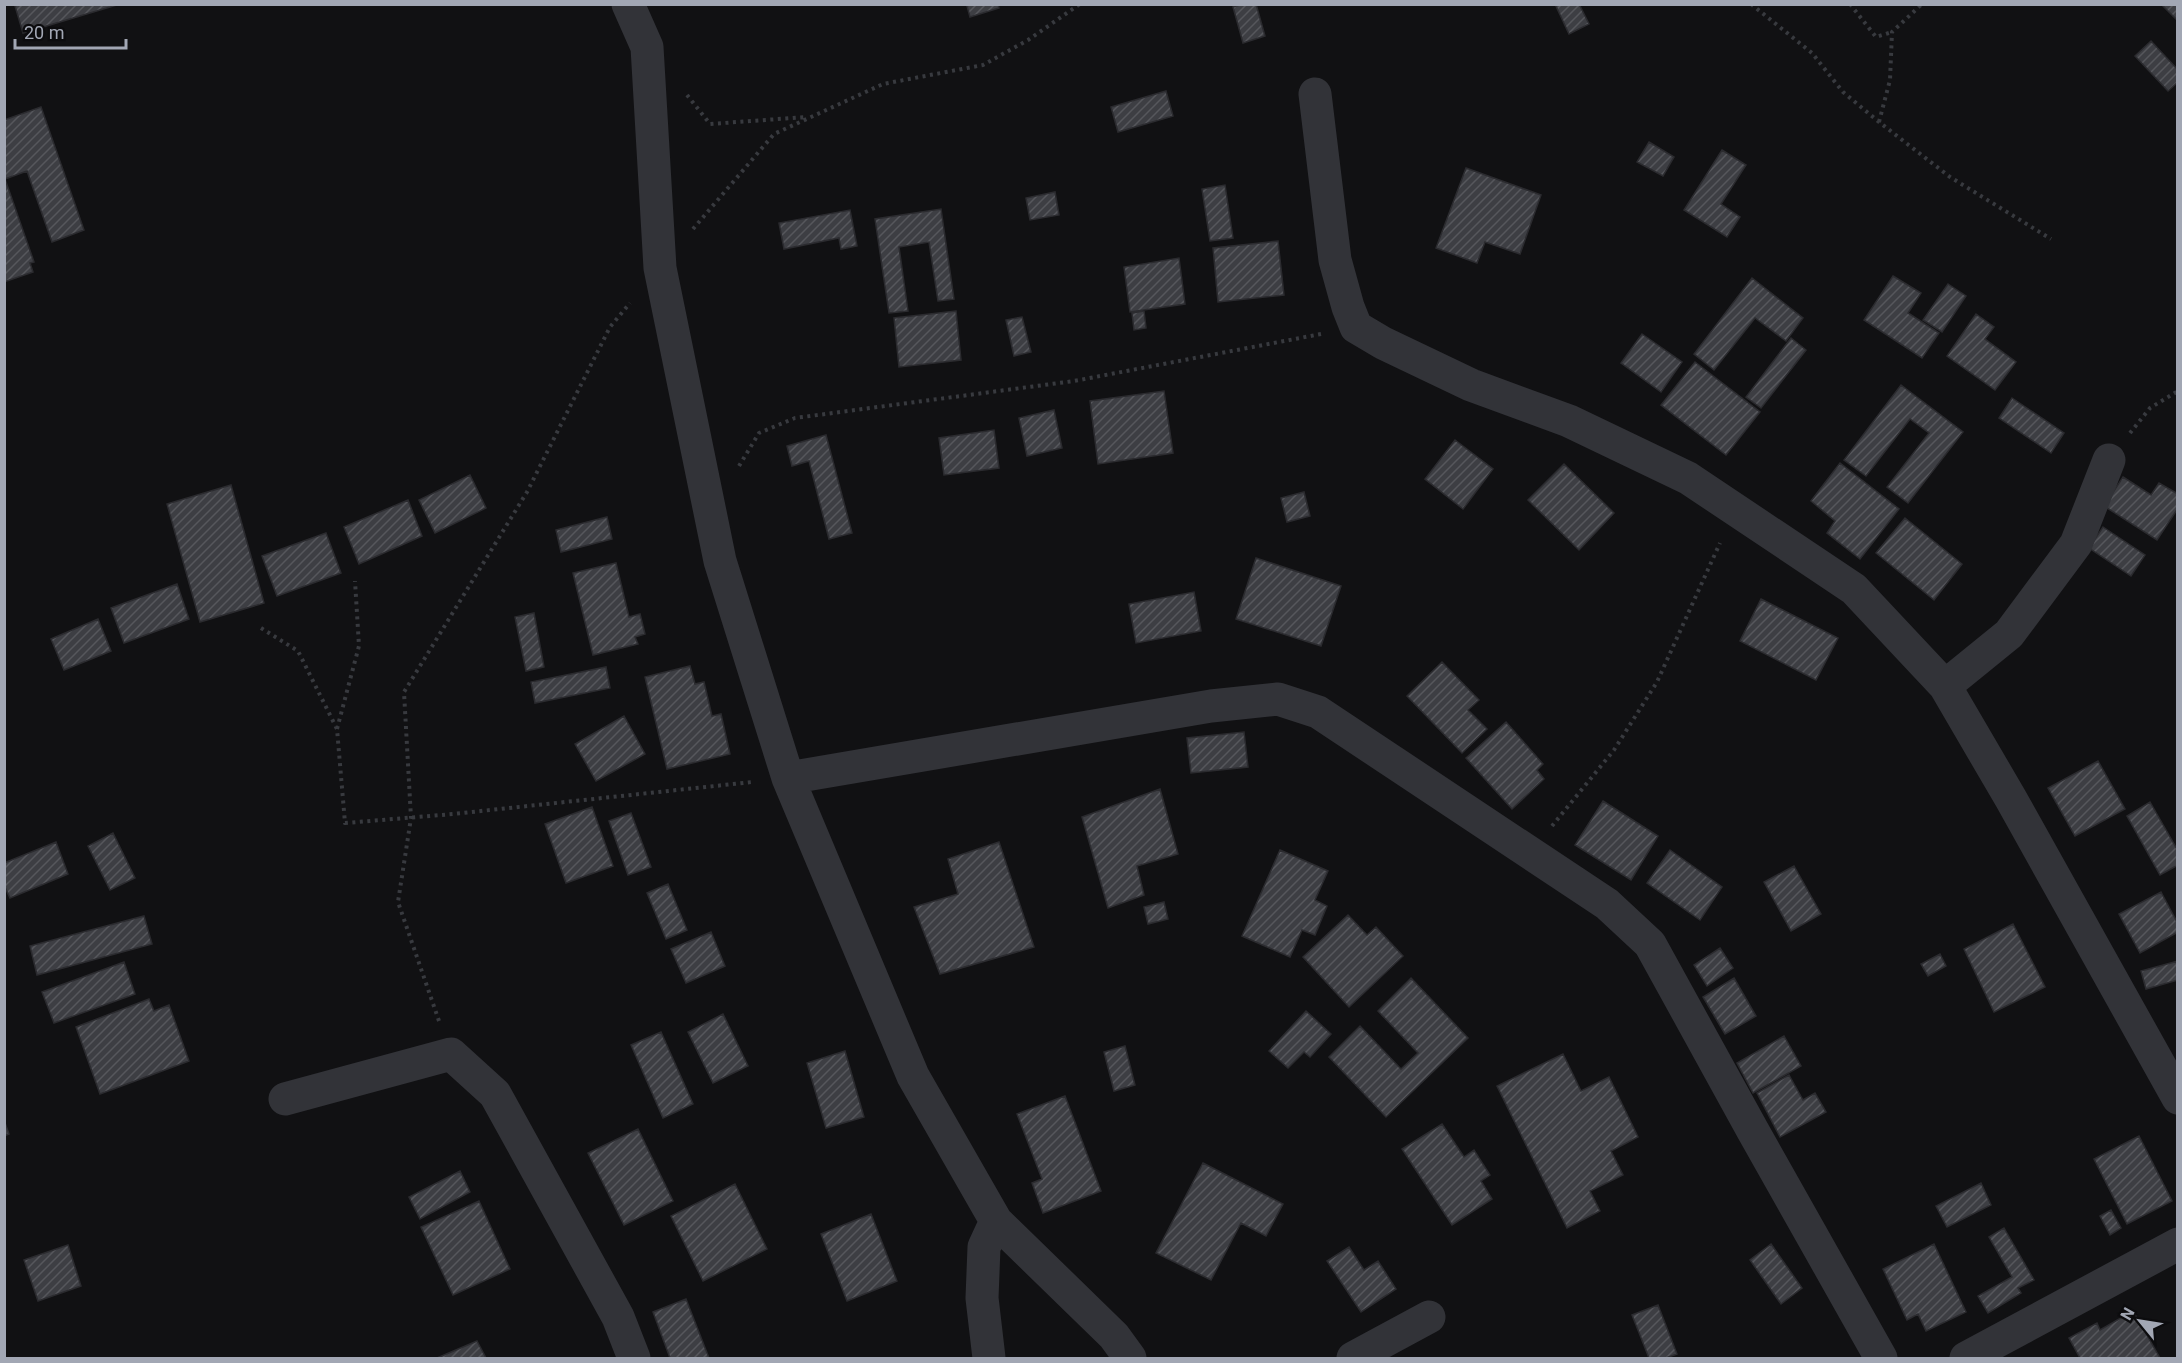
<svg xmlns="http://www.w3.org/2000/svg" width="2182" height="1363" font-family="Roboto,sans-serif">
	<defs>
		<pattern id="building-hatch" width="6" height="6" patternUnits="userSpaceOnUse" patternTransform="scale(1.5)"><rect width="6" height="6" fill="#3d3e43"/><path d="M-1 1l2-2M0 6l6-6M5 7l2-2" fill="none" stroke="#56575c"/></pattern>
	</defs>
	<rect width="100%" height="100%" fill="#111113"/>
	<path fill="url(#building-hatch)" stroke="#2b2b2f" stroke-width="1.5" d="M20 4H120L23 33 15 6Z
		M972 4H998L999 8 970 17 967 6Z
		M1243 4H1256L1265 36 1243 43 1233 7Z
		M1555 4H1579L1589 24 1569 34Z
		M2161 4H2178V18L2176 19Z
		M2151 41 2178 70V82L2168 91 2135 56Z
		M1166 91 1173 116 1118 132 1111 107Z
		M41 107 84 230 52 242 27 171 5 179 34 262 30 263 33 272 4 282V120Z
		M1649 142 1674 157 1663 176 1637 162Z
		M1722 150 1746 165 1721 204 1740 217 1727 237 1684 210Z
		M1466 168 1541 195 1520 254 1485 242 1477 263 1436 248Z
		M1225 185 1233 238 1210 241 1202 189Z
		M1055 192 1059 215 1030 220 1026 198Z
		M941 209 954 299 938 301 929 242 899 247 908 311 889 313 875 219Z
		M850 210 857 246 841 249 839 238 784 249 779 223Z
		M1278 241 1284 295 1218 302 1213 248Z
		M1179 258 1185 304 1130 312 1124 267Z
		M1893 276 1921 293 1908 313 1939 333 1922 358 1864 320Z
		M1752 278 1803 318 1786 341 1755 318 1714 370 1694 354Z
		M1948 284 1966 296 1942 332 1923 320Z
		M956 311 961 360 899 367 894 318Z
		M1144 311 1146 328 1134 330 1132 313Z
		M1976 314 1994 327 1985 339 2016 362 1995 390 1947 356Z
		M1022 317 1031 352 1014 356 1006 320Z
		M1642 334 1682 362 1661 392 1621 363Z
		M1791 338 1806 350 1761 408 1746 397Z
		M1695 362 1760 412 1726 455 1661 405Z
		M1901 385 1963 432 1908 503 1887 487 1929 433 1910 419 1866 476 1844 460Z
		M1164 391 1173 453 1098 464 1090 401Z
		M2012 398 2064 433 2051 453 1999 418Z
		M1054 410 1062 448 1027 456 1019 418Z
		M994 430 999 468 944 475 939 438Z
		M826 435 852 533 829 539 809 461 792 466 787 446Z
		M1455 440 1493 469 1463 509 1425 479Z
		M1840 463 1899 509 1860 559 1827 533 1835 521 1811 501Z
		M1564 464 1614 513 1579 550 1528 500Z
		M470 475 486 508 435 533 419 500Z
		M2123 477 2151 495 2159 483 2178 494V508L2157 540 2104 506Z
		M231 485 264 603 200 622 167 504Z
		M1304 492 1310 516 1287 522 1281 498Z
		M408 500 422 536 359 564 344 527Z
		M607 517 612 539 561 552 556 530Z
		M1905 518 1962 564 1934 600 1876 553Z
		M2103 527 2145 555 2131 576 2089 548Z
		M326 533 341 573 277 596 262 556Z
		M1256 558 1341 586 1321 646 1236 619Z
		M616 563 629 617 640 614 645 634 635 637 638 644 593 655 573 573Z
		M177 584 189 619 124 643 111 608Z
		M1194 592 1201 631 1136 643 1129 604Z
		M1761 599 1838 638 1816 680 1740 641Z
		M534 613 544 667 526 671 515 617Z
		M98 619 111 651 64 670 51 639Z
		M1442 662 1479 700 1468 710 1487 729 1462 753 1407 696Z
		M690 666 695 684 704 682 712 716 721 714 730 754 667 769 645 677Z
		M606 667 610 688 535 703 531 682Z
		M624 716 645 754 596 781 575 744Z
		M1506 722 1543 764 1537 770 1544 779 1512 809 1466 758Z
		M1244 732 1248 767 1191 773 1187 738Z
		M2098 761 2125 809 2075 836 2048 788Z
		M1160 789 1178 854 1137 866 1144 895 1108 908 1082 817Z
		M1603 801 1658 836 1631 880 1575 845Z
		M2150 802 2178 851V865L2160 875 2127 816Z
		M592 807 613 866 566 883 545 824Z
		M631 813 651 867 628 875 609 821Z
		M113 833 135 878 110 890 88 846Z
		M56 842 68 874 10 898 4 885V863Z
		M999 842 1034 947 940 974 914 907 958 894 948 859Z
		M1280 850 1328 871 1315 900 1327 906 1315 935 1302 930 1290 957 1242 936Z
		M1670 850 1722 887 1700 920 1647 883Z
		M1794 866 1821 914 1791 931 1764 882Z
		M668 884 687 930 666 939 647 893Z
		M2161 892 2178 924V932L2140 953 2119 914Z
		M1164 902 1168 919 1148 924 1144 907Z
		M1348 915 1367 935 1376 927 1403 956 1349 1007 1303 957Z
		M144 916 152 944 37 975 30 946Z
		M2013 924 2045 987 1994 1012 1964 949Z
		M711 932 725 966 686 983 671 949Z
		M1720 948 1733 968 1707 986 1694 965Z
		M1940 954 1946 966 1928 976 1921 964Z
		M2178 961V980L2146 989 2141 971Z
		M124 962 135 994 54 1023 42 992Z
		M1411 978 1468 1038 1386 1117 1329 1057 1360 1026 1401 1069 1418 1053 1378 1011Z
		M1734 978 1756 1016 1725 1034 1703 997Z
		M149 999 154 1011 169 1005 189 1061 100 1094 76 1027Z
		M1306 1011 1331 1034 1310 1057 1304 1052 1288 1068 1269 1051Z
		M723 1014 748 1066 713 1083 688 1032Z
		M661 1032 693 1104 663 1118 631 1045Z
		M1784 1036 1801 1066 1753 1093 1737 1063Z
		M1125 1046 1135 1085 1114 1091 1104 1052Z
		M845 1051 864 1117 826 1128 807 1063Z
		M1563 1054 1581 1091 1609 1077 1638 1137 1611 1151 1623 1175 1590 1191 1600 1211 1567 1228 1497 1086Z
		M1789 1075 1803 1100 1815 1093 1826 1112 1780 1137 1757 1093Z
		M1065 1096 1101 1191 1043 1213 1032 1183 1042 1179 1017 1114Z
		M4 1120 9 1134 4 1136Z
		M1442 1124 1464 1157 1474 1150 1490 1175 1481 1181 1492 1199 1452 1225 1402 1149Z
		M638 1129 673 1201 624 1225 588 1153Z
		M2139 1136 2172 1201 2127 1224 2094 1159Z
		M1203 1163 1283 1204 1266 1236 1241 1223 1211 1280 1156 1253Z
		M460 1171 470 1192 420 1219 409 1197Z
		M1981 1183 1991 1205 1947 1227 1936 1206Z
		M735 1184 767 1249 703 1281 671 1216Z
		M479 1201 510 1269 453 1295 421 1227Z
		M2111 1210 2121 1228 2110 1235 2100 1216Z
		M871 1214 897 1281 847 1301 821 1234Z
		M2004 1228 2034 1280 2018 1288 2021 1293 1988 1313 1978 1296 2012 1277 1989 1237Z
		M1771 1244 1802 1288 1781 1304 1750 1260Z
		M1934 1244 1966 1312 1926 1331 1918 1314 1907 1320 1883 1269Z
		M68 1245 81 1286 38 1301 24 1260Z
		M1349 1247 1364 1270 1378 1261 1396 1289 1361 1312 1327 1261Z
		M686 1299 709 1358H670L653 1312Z
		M1658 1305 1677 1354 1666 1358H1649L1632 1315Z
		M2133 1311 2160 1358H2080L2069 1338 2097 1323 2100 1330Z
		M477 1341 486 1358H437Z"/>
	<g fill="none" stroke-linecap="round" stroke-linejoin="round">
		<path stroke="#383a3f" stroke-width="4" stroke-dasharray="3 4.5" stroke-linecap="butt" d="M1751 4 1812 53 1843 92 1879 122 1950 177 2051 239
			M1850 4 1876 37 1892 32
			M687 95 710 124 806 117
			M1879 122 1890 80 1892 32 1922 4
			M693 229 774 134 883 84 983 65 1028 40 1080 4
			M2130 433 2150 408 2178 391
			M739 466 759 433 795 418 1074 381 1321 334
			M261 628 298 651 337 729 345 823 453 814 752 782
			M337 729 359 646 355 581
			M1552 826 1614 750 1657 682 1720 543
			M439 1021 398 902 411 818 404 692 527 492 610 327 630 303"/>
		<path stroke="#323338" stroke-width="33" d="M628 4 647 47 660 268 720 561 788 778 913 1076 996 1221 1114 1336 1130 1358
			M1315 94 1335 260 1348 307 1356 327 1383 343 1471 385 1569 421 1688 478 1854 589 1945 686 2011 799 2178 1098
			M1945 686 2009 634 2076 544 2109 460
			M788 778 1211 706 1278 699 1318 712 1607 904 1650 944 1753 1131 1881 1358
			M285 1099 451 1054 495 1094 618 1317 634 1358
			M989 1358 982 1298 984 1247 996 1221
			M1353 1358 1429 1317
			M1966 1358 2178 1244"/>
	</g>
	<rect width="2182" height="1363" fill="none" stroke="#a2a7b4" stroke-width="12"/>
	<g transform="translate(2140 1321) rotate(300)" stroke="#0c0c0e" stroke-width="4.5" paint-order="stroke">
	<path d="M0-4.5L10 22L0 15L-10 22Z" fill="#a2a7b4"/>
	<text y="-9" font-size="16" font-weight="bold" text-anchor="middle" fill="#a2a7b4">N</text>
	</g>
	<path d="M15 39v9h111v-9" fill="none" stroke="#a2a7b4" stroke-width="3"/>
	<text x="24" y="39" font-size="18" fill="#a2a7b4" stroke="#0c0c0e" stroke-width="4.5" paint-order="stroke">20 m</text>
</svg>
